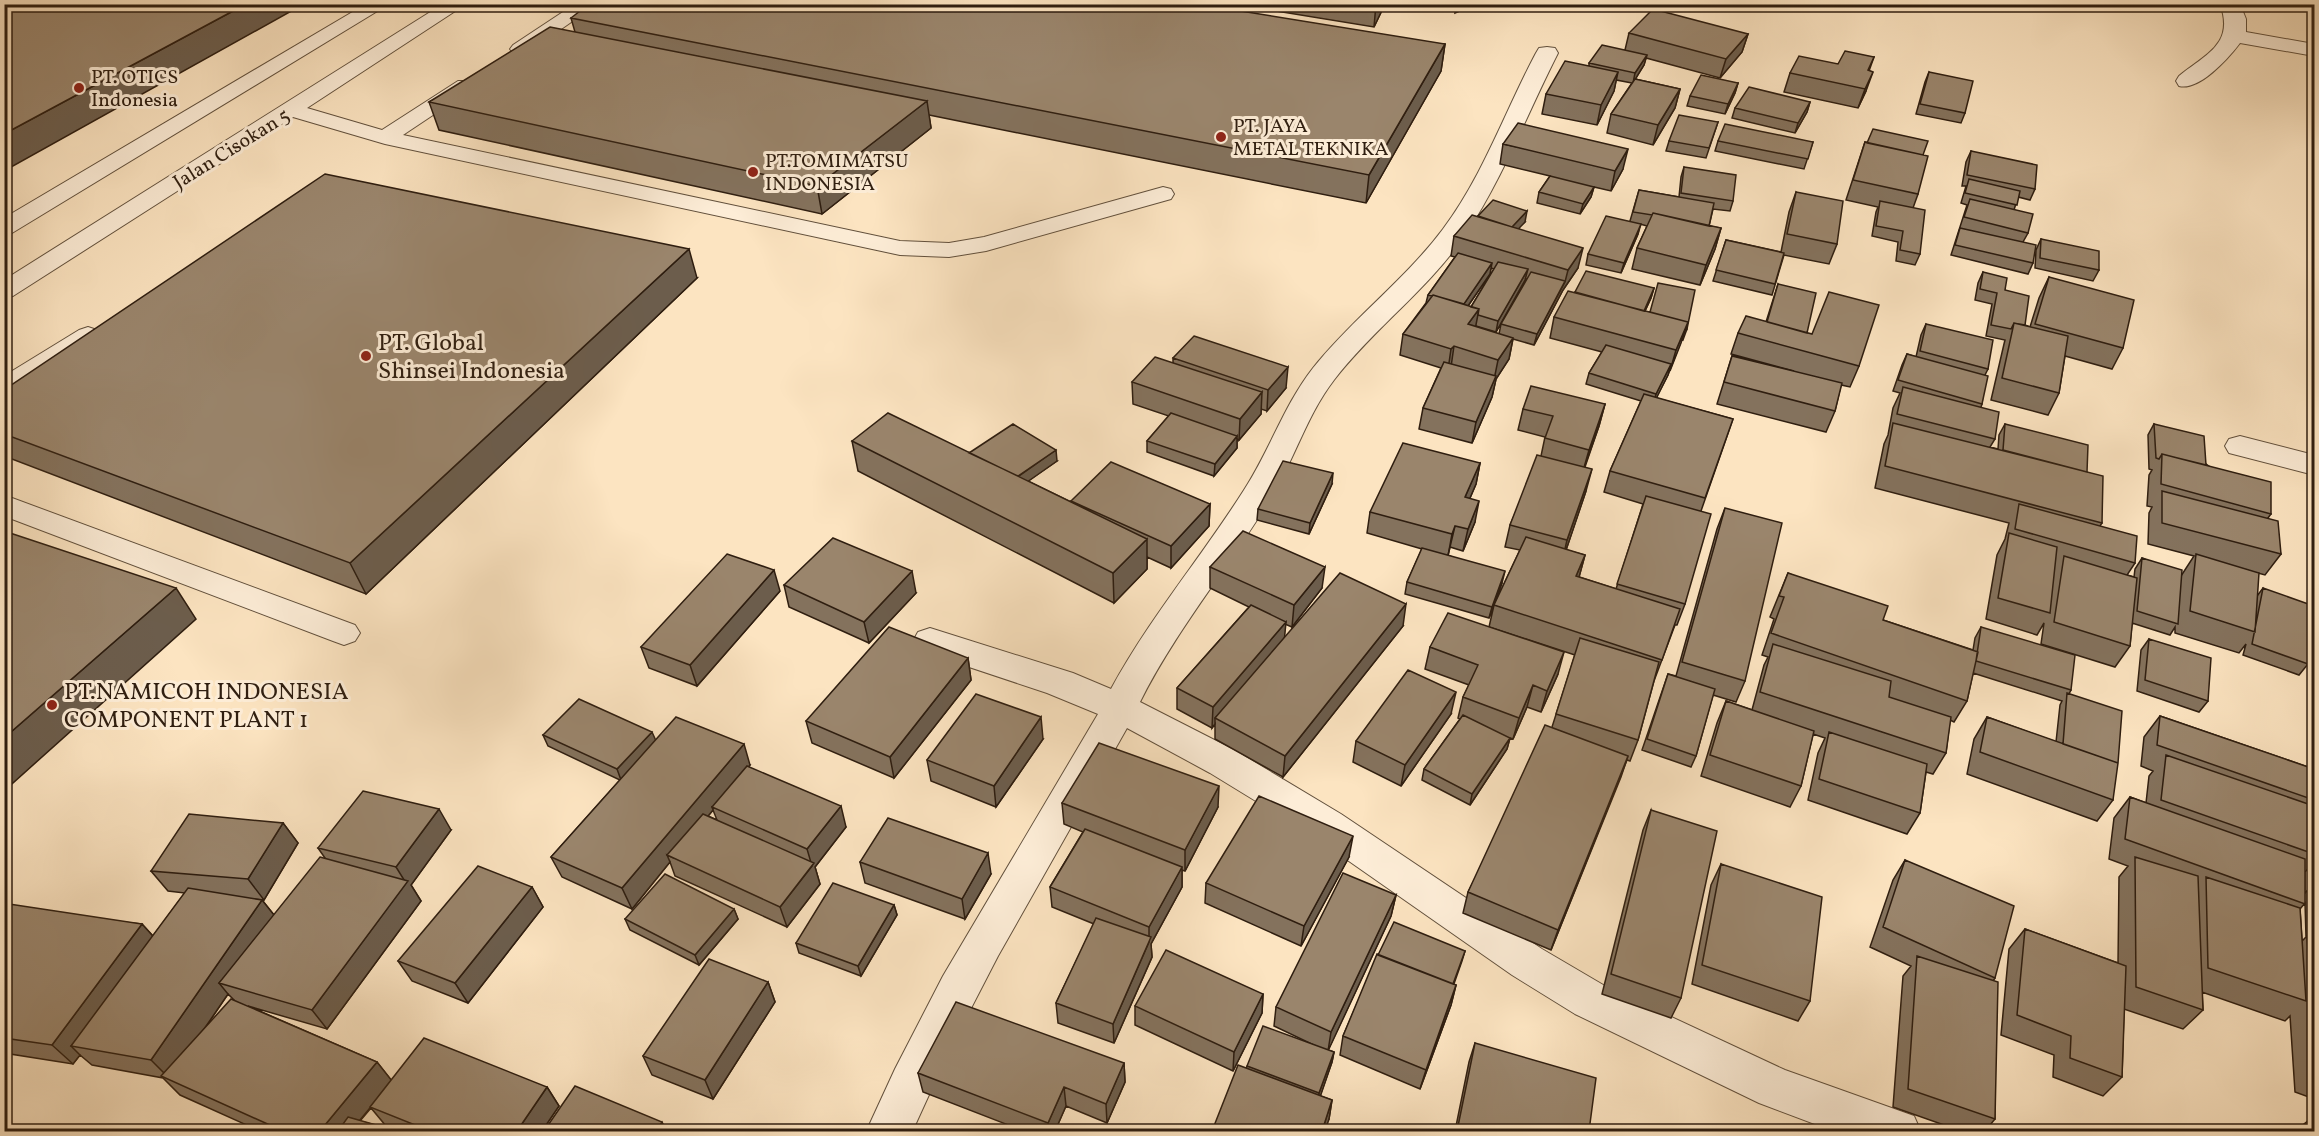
<svg xmlns="http://www.w3.org/2000/svg" width="2319" height="1136" font-family="Vollkorn,serif">
	<rect width="100%" height="100%" fill="#fce4c1"/>
	<filter id="stains"><feTurbulence type="fractalNoise" baseFrequency=".00333" numOctaves="4"/><feColorMatrix values="0 0 0 0 .2 0 0 0 0 .09 0 0 0 0 .02 0 0 0 .5 -.17"/></filter>
	<radialGradient id="worn" r=".72"><stop offset=".6" stop-color="#630" stop-opacity="0"/><stop offset="1" stop-color="#630" stop-opacity=".3"/></radialGradient>
	<g fill="none" stroke-linecap="round" stroke-linejoin="round">
		<g stroke="#62503c" stroke-width="2">
			<path id="service" d="M366 4H389L12 233 4 235V218Z
				M443 4H466L307 108 382 130 458 81H472L475 85 472 89 403 135 900 241 949 243 984 237 1163 187 1171 189 1174 194 1171 199 986 251 949 257 900 255 385 144 293 117 13 296 4 298V280Z
				M575 4H597L527 53H513L510 49 513 45Z
				M88 327 97 330 101 335 97 340 13 394 4 396V376L79 330Z
				M4 495 355 625 360 633 355 641 344 645 333 641 4 516Z"/>
		</g>
		<g stroke="#62503c" stroke-width="2">
			<path id="minor" d="M2220 4H2240L2246 19V32L2314 44V56L2240 43C2228 59 2199 91 2179 86L2176 81 2179 76C2206 54 2235 44 2220 4Z
				M1547 47 1555 48 1558 53C1527 114 1503 178 1465 235 1429 289 1374 328 1334 380 1307 415 1295 458 1272 496 1230 566 1177 628 1140 702L1236 751 1341 814 1542 949 1605 986 1785 1070 1914 1116 1921 1132H1836L1759 1103 1575 1014 1512 975 1313 836 1210 773 1127 728 998 956 949 1051 912 1132H866L895 1069 943 976 1098 714 1047 693 918 650 913 641 918 632 930 628 1073 673 1111 689C1150 617 1201 558 1244 490 1270 450 1284 405 1313 368 1353 318 1405 280 1443 229 1483 176 1505 111 1536 53L1539 48Z
				M2240 436 2314 455V475L2229 453 2225 446 2229 439Z"/>
		</g>
		<use href="#service" fill="#fdedd7" fill-rule="evenodd"/>
		<use href="#minor" fill="#fdedd7" fill-rule="evenodd"/>
	</g>
	<path fill="#84725d" stroke="#2f1e10" stroke-width="1.5" fill-rule="evenodd" d="M1233 4H1385L1374 27Z
		M571 18 1445 44 1441 71 1366 203 929 115 931 128 822 214 439 130 429 102 575 32Z
		M1629 33 1748 34 1742 52 1720 78 1646 58 1644 65 1635 79 1680 89 1675 108 1653 145 1607 133 1611 114 1632 83 1616 80 1614 91 1597 125 1542 114 1546 94 1589 66V63L1625 50Z
		M1874 57 1869 71 1866 91 1858 108 1784 92 1790 73Z
		M1929 72 1965 113 1961 123 1916 114 1925 82Z
		M1738 83 1735 93 1725 114 1687 106 1690 96Z
		M1810 102 1807 112 1795 133 1732 118 1735 108Z
		M1718 122 1706 158 1666 151 1669 141Z
		M1718 141 1813 142 1804 169 1715 151Z
		M1865 142 1923 155 1918 194 1913 208 1920 254 1915 265 1896 261 1898 242 1872 236 1876 212 1878 207 1846 200Z
		M1503 144 1623 169 1611 191 1594 187 1591 197 1580 214 1537 203 1539 192 1550 176 1500 164Z
		M1971 151 2035 189 2030 200 2018 197 2014 210 2028 233 2023 242 2033 263 2028 274 1951 255 1967 205 1961 203 1966 186H1962L1966 162Z
		M1684 167 1733 201 1730 211 1713 209 1709 226 1721 228 1715 249 1700 285 1632 269 1637 248 1647 226 1640 224 1638 234 1621 273 1586 265 1588 254 1630 221 1639 190 1679 197 1681 177Z
		M1796 192 1837 244 1829 264 1784 255 1772 295 1713 281 1726 240 1781 252 1789 212Z
		M1478 216 1525 222 1518 228 1578 268 1563 290 1534 345 1513 339 1509 359 1496 379 1492 397 1472 443 1419 429 1423 408 1441 368 1400 355 1403 334 1426 303 1428 295 1455 257 1451 256 1454 236ZM1491 268 1494 269 1471 307 1468 306 1490 274ZM1526 279H1527L1501 324 1499 334 1476 326 1496 332Z
		M2041 239 2099 270 2093 281 2035 268 2036 250Z
		M1983 272 2005 290 2025 325 2030 327 2039 298 2049 277 2123 348 2112 369 2065 356 2059 393 2048 415 1991 400 2004 344 2005 340 1986 336 1992 304 1975 300 1978 283Z
		M697 278 366 594 4 456V390Z
		M1778 284 1807 333 1859 366 1850 387 1841 385 1835 411 1826 432 1717 404 1732 356 1794 371 1731 354 1738 333 1766 322Z
		M1654 288 1651 298 1645 311 1687 329 1683 340 1682 339 1668 375 1656 398 1733 419 1701 511 1685 604 1677 625H1675L1654 681 1638 740 1630 761 1627 760 1551 950 1463 913 1468 892 1552 727 1575 655 1489 627 1494 605 1520 550 1505 547 1510 525 1541 456 1545 437 1518 430 1523 409 1605 404 1599 426 1585 467 1586 491 1566 550 1585 555 1579 577 1616 589 1643 504 1604 492 1610 471 1641 401 1586 384 1589 373 1602 352 1550 338 1554 317 1575 292Z
		M1926 324 1988 369 1985 375 1982 404 1981 407 1995 439 1990 447 1998 449 1999 435 2005 424 2087 472 2102 523 2100 526 2135 563 2127 575 2134 577 2135 569 2142 558 2181 576 2194 556 2148 544 2149 513 2152 507 2147 506 2149 475 2152 470 2149 469 2148 435 2154 424 2271 514 2268 518 2281 554 2265 575 2258 573 2257 596 2263 588 2308 664 2299 675 2243 655 2246 644 2239 653 2175 633V627L2170 635 2132 623 2130 646 2115 667 2041 644 2044 623 2037 635 1986 619 1997 555 2005 539 2009 523 1875 488 1884 444 1888 435 1893 408 1900 393 1893 391 1902 365 1907 354 1916 357 1921 335Z
		M1173 358 1286 388 1267 411 1261 409V414L1239 440 1237 439V448L1214 476 1147 452V441L1169 416 1133 404 1132 382 1173 363Z
		M852 441 1057 461 1028 481 1071 502V501L1210 504 1209 526 1171 568 1147 557V569L1114 603 858 471Z
		M1480 463 1476 484 1470 498 1475 522 1463 551 1450 547 1448 555 1502 583 1489 618 1405 594 1407 582 1422 549 1367 533 1370 512Z
		M1332 484 1309 534 1257 520 1258 509Z
		M1725 508 1745 681 1736 702 1713 695 1696 756 1691 767 1642 750 1668 674 1676 676 1717 529Z
		M1210 567 1322 588 1292 627 1285 624 1284 638 1403 626 1283 777 1215 739V724L1212 728 1177 709V688L1249 607 1210 588Z
		M1788 573 1883 620 1973 650 1975 638 1981 627 2071 690 2069 694 2113 800 2097 821 1967 774 1974 739 1987 717 2056 742 2060 705 2062 701 1973 673 1967 701 1954 722 1950 720 1946 753 1933 774 1926 772 1920 813 1907 834 1808 800 1818 753 1825 738 1813 734 1801 786 1790 807 1701 776 1717 723 1726 701 1752 710 1764 665 1768 657 1762 655 1774 619 1770 617Z
		M784 585 916 593 869 643 789 607Z
		M780 591 697 686 649 668 641 647Z
		M2149 639 2208 701 2199 712 2137 691 2141 650Z
		M1430 647 1558 674 1541 712 1527 707 1513 739 1510 738 1507 749 1470 805 1422 780 1424 769 1460 719 1458 718 1463 697 1469 685 1425 669Z
		M968 658 971 680 894 778 812 743 806 721Z
		M1451 714 1401 786 1353 762 1356 741Z
		M2160 716 2314 769V862L2305 872V893L2314 883V1099L2295 1092 2290 1016 2285 1021 2202 992 2203 1010 2183 1029 2124 1009 2122 1077 2103 1096 2053 1077 2054 1055 2001 1035 2009 949 2025 929 2118 963 2119 877 2128 866 2109 859 2114 818 2130 797 2146 803 2149 776 2153 771 2141 766 2144 737ZM2305 903 2306 937 2302 941 2300 909Z
		M543 735 655 740 750 765 748 767 846 827 815 867 820 884 787 927 675 876 670 862 632 909 562 877 551 857 620 780 548 746ZM713 810 717 820 708 816Z
		M1043 739 996 807 931 781 927 760Z
		M1062 803 1218 807 1185 871 1182 870V887L1151 944 1152 957 1114 1043 1058 1023 1056 1003 1094 924 1052 907 1050 887 1083 832 1064 824Z
		M1651 810 1681 998 1671 1018 1602 994 1643 830Z
		M283 823 298 843 264 900 254 899 262 900 274 915 325 858 318 848 451 830 411 885 421 901 327 1029 248 1006 377 1062 391 1080 547 1087 559 1106 542 1131H399L386 1126 371 1108 360 1121 397 1131H260L180 1095 163 1078 92 1065 80 1055 73 1064 4 1053V910L142 924 153 936 185 893 168 891 151 871ZM228 994 234 1000 205 1028Z
		M1349 857 1301 946 1205 903 1206 883Z
		M1905 860 1995 978 1993 981 1995 1119 1985 1131H1961L1893 1107 1903 976 1911 966 1870 947 1893 880Z
		M860 862 991 874 965 919 865 883Z
		M1721 864 1810 1001 1798 1021 1692 984 1711 885Z
		M532 887 543 907 468 1003 412 981 398 961Z
		M1396 895 1391 916 1328 1050 1334 1052 1332 1062 1320 1096 1332 1100 1329 1119 1246 1069 1247 1066 1314 1045 1274 1026 1276 1007Z
		M894 905 897 915 861 976 799 953 796 943Z
		M734 909 738 919 699 965 630 930 625 919Z
		M1465 951 1453 984 1456 985 1451 1005 1420 1089 1340 1055 1343 1036 1378 955Z
		M768 982 775 1002 713 1099 652 1075 643 1056Z
		M1263 994 1262 1013 1233 1071 1135 1025V1006Z
		M1475 1043 1589 1131H1455L1469 1062Z
		M1124 1063 1125 1082 1107 1123 1066 1106 1055 1131H1024L923 1092 918 1073Z
		M2313 1117 2314 1131H2295Z"/>
	<path fill="#6c5d4c" stroke="#2f1e10" stroke-width="1.5" d="M246 4H304L4 171V134Z
		M1376 4H1385L1374 27Z
		M1456 4H1476L1455 13Z
		M1748 34 1742 52 1720 78 1726 59Z
		M1445 44 1441 71 1366 203 1369 175Z
		M1647 55 1644 65 1633 83 1635 73Z
		M1618 72 1614 91 1597 125 1601 105Z
		M1873 72 1866 91 1858 108 1865 89Z
		M1738 83 1735 93 1725 114 1728 104Z
		M1680 89 1675 108 1653 145 1658 125Z
		M927 101 931 128 822 214 817 186Z
		M1810 102 1807 112 1795 133 1798 123Z
		M1628 149 1623 169 1611 191 1615 171Z
		M1594 187 1591 197 1580 214 1583 204Z
		M1527 211 1525 222 1506 242 1508 231Z
		M1641 224 1638 234 1621 273 1624 263Z
		M1721 228 1715 249 1700 285 1706 265Z
		M1583 248 1578 268 1563 290 1534 345 1537 334 1565 282 1568 270Z
		M689 249 697 278 366 594 350 563Z
		M1492 263 1490 274 1461 316 1463 305Z
		M1528 269 1525 280 1496 332 1498 321Z
		M1654 288 1651 298 1639 324 1642 314Z
		M1479 309 1475 330 1468 324Z
		M1688 322 1681 343 1670 371 1676 350Z
		M1513 338 1509 359 1496 379 1492 397 1472 443 1476 422 1494 380 1498 360Z
		M1454 346 1451 367 1448 370 1451 349Z
		M1671 364 1668 375 1653 405 1656 394Z
		M1288 367 1286 388 1267 411 1268 390Z
		M1262 392 1261 414 1239 440 1240 419Z
		M1605 404 1599 426 1583 471 1589 450Z
		M1237 436V448L1214 476 1215 464Z
		M1056 450 1057 461 1013 492 1012 481Z
		M1480 463 1476 484 1461 519 1465 497Z
		M1592 469 1586 491 1562 562 1567 540Z
		M1333 473 1332 484 1309 534 1310 523Z
		M1479 501 1475 522 1463 551 1468 529Z
		M1210 504 1209 526 1171 568V546Z
		M1455 526 1450 547 1448 556 1452 534Z
		M1147 539V569L1114 603 1113 573Z
		M1585 555 1579 577 1576 576Z
		M1325 567 1322 588 1292 627 1294 605Z
		M774 570 780 591 697 686 690 665Z
		M912 571 916 593 869 643 864 622Z
		M1505 571 1502 583 1489 618 1492 607Z
		M176 588 196 619 4 791V738Z
		M1406 604 1403 626 1283 777 1285 756Z
		M1286 622 1284 643 1215 718V724L1212 728 1213 707Z
		M1564 652 1558 674 1541 712 1547 691Z
		M968 658 971 680 894 778 890 757Z
		M1533 685 1527 707 1513 739 1519 718Z
		M1456 692 1451 714 1401 786 1405 765Z
		M1041 717 1043 739 996 807 994 786Z
		M652 732 657 743 621 780 617 769Z
		M1510 738 1507 749 1470 805 1472 794Z
		M744 744 750 765 715 808 712 807 713 810 674 858 667 855 670 862 632 909 622 888Z
		M1628 756 1621 777 1551 950 1558 930Z
		M1219 786 1218 807 1185 871V850Z
		M841 806 846 827 815 867 820 884 787 927 780 907 812 866 807 849Z
		M439 809 451 830 411 885 421 901 327 1029 312 1010 406 883 396 867Z
		M283 823 298 843 264 900 248 879Z
		M1353 836 1349 857 1301 946 1304 926Z
		M988 853 991 874 965 919 962 899Z
		M1182 867V887L1151 944 1152 957 1114 1043 1113 1024 1149 942V927Z
		M532 887 543 907 468 1003 455 983Z
		M1396 895 1391 916 1328 1051 1331 1032Z
		M262 900 278 920 219 983 228 994 170 1079 151 1060Z
		M894 905 897 915 861 976 858 966Z
		M734 909 738 919 699 965 695 955Z
		M142 924 160 944 71 1046 80 1055 73 1064 52 1045Z
		M1465 951 1462 961 1449 998 1451 988Z
		M768 982 775 1002 713 1099 705 1080Z
		M1456 985 1451 1005 1420 1089 1426 1070Z
		M1263 994 1262 1013 1233 1071 1234 1052Z
		M1334 1052 1332 1062 1318 1103 1319 1093Z
		M377 1062 392 1081 351 1131H320Z
		M1124 1063 1125 1082 1107 1123 1106 1104Z
		M547 1087 559 1106 542 1131H517Z
		M1064 1087 1066 1106 1055 1131H1049L1048 1123Z
		M1332 1100 1329 1119 1325 1131H1322Z
		M662 1122 667 1131H656Z"/>
	<path fill="#9a856c" stroke="#2f1e10" stroke-width="1.5" d="M4 4H246L4 134Z
		M589 4H1197L1445 44 1369 175 571 18Z
		M1653 9 1748 34 1726 59 1629 33Z
		M550 27 927 101 817 186 429 102Z
		M1602 45 1647 55 1635 73 1589 63Z
		M1845 51 1874 57 1868 70 1873 72 1865 89 1790 73 1799 56 1838 64Z
		M1565 61 1618 72 1601 105 1546 94Z
		M1929 72 1973 81 1965 113 1920 104Z
		M1701 75 1738 83 1728 104 1690 96Z
		M1635 79 1680 89 1658 125 1611 114Z
		M1749 87 1810 102 1798 123 1735 108Z
		M1679 115 1718 122 1709 148 1669 141Z
		M1518 123 1628 149 1615 171 1503 144Z
		M1725 124 1813 142 1808 159 1718 141Z
		M1873 129 1928 141 1923 155 1867 143Z
		M1865 142 1928 156 1918 194 1853 180Z
		M1971 151 2037 165 2035 189 1967 175Z
		M1684 167 1736 175 1733 201 1681 193Z
		M325 174 689 249 350 563 4 434V390Z
		M1550 176 1594 187 1583 204 1539 192Z
		M1969 179 2020 191 2017 205 1965 193Z
		M1639 190 1714 203 1709 226 1653 213 1652 215 1633 212Z
		M1796 192 1843 201 1837 244 1787 234Z
		M1970 199 2033 214 2028 233 1964 217Z
		M1493 200 1527 211 1512 227 1478 216Z
		M1880 201 1925 210 1920 254 1900 250 1903 231 1876 226Z
		M1653 213 1721 228 1706 265 1637 248Z
		M1472 215 1583 248 1568 270 1454 236Z
		M1606 216 1641 224 1624 263 1588 254Z
		M1960 228 2036 245 2033 263 1955 245Z
		M2041 239 2099 251V270L2040 258Z
		M1726 240 1784 253 1775 284 1716 270Z
		M1458 253 1492 263 1464 304 1433 295 1432 296 1428 295Z
		M1498 262 1528 269 1498 321 1478 315 1479 309 1471 307Z
		M1586 271 1654 288 1644 311 1575 292Z
		M1531 272 1565 281 1537 334 1501 324Z
		M1983 272 2007 278 2005 290 2029 296 2025 325 2014 323 2011 329 1991 325 1997 293 1980 289Z
		M2049 277 2134 300 2123 348 2035 324Z
		M1658 283 1695 290 1687 329 1686 328 1688 322 1650 312Z
		M1778 284 1816 293 1807 333 1767 322Z
		M1568 291 1688 322 1676 350 1554 317Z
		M1829 292 1879 305 1859 366 1738 333 1746 316 1812 334Z
		M1433 295 1479 309 1468 324 1513 338 1498 360 1454 346 1451 349 1403 334Z
		M2014 323 2068 336 2059 393 2002 378Z
		M1926 324 1993 340 1988 369 1920 351Z
		M1194 336 1288 367 1268 390 1173 358Z
		M1606 345 1671 364 1656 394 1589 373Z
		M1907 354 1988 376 1982 404 1898 380Z
		M1732 356 1842 383 1835 411 1724 382Z
		M1155 357 1262 392 1240 419 1132 382Z
		M1444 362 1496 376 1476 422 1423 408Z
		M1531 386 1605 404 1589 450 1545 438 1553 416 1523 409Z
		M1903 387 1999 412 1995 439 1897 414Z
		M1644 394 1733 419 1705 498 1610 471Z
		M888 413 1147 539 1113 573 852 441Z
		M1171 413 1237 436 1215 464 1147 441Z
		M1893 423 2103 476 2102 523 1885 466Z
		M1013 424 1056 450 1018 476 969 453Z
		M2005 424 2088 445 2087 472 2003 450Z
		M2154 424 2204 436 2206 465 2162 454 2159 459 2156 458Z
		M1403 443 1480 463 1465 497 1479 501 1468 529 1455 526 1452 534 1370 512Z
		M2162 454 2271 482V514L2161 484Z
		M1537 455 1592 469 1567 540 1510 525Z
		M1283 461 1333 473 1310 523 1258 509Z
		M1111 462 1210 504 1171 546 1071 501Z
		M2162 491 2278 521 2281 554 2162 523Z
		M1646 496 1711 514 1685 604 1617 584Z
		M2019 504 2137 536 2135 563 2015 529Z
		M1725 508 1782 523 1745 681 1682 662Z
		M4 531 176 588 4 738Z
		M1243 531 1325 567 1294 605 1210 567Z
		M2009 533 2057 547 2050 613 1998 598Z
		M1526 537 1585 555 1576 576 1680 609 1662 660 1494 605Z
		M833 538 912 571 864 622 784 585Z
		M1422 548 1505 571 1492 607 1407 582Z
		M727 554 774 570 690 665 641 647Z
		M2196 554 2259 573 2255 632 2190 611Z
		M2064 556 2137 578 2130 646 2054 622Z
		M2142 558 2182 570 2178 624 2137 611Z
		M1340 573 1406 604 1285 756 1215 718Z
		M1788 573 1888 606 1883 620 1978 652 1967 701 1771 633 1784 597 1779 596Z
		M2263 588 2314 606V627L2308 664 2252 644Z
		M1251 605 1286 622 1213 707 1177 688Z
		M1448 613 1564 652 1547 691 1533 685 1519 718 1463 697 1478 665 1430 647Z
		M889 627 968 658 890 757 806 721Z
		M1981 627 2075 655 2071 690 1976 661Z
		M1580 638 1659 662 1638 740 1556 714Z
		M2149 639 2211 658 2208 701 2145 680Z
		M1773 644 1891 681 1889 697 1951 717 1946 753 1760 692Z
		M1408 670 1456 692 1405 765 1356 741Z
		M1668 674 1715 689 1696 756 1647 739Z
		M2067 693 2122 711 2118 763 2063 744Z
		M976 694 1041 717 994 786 927 760Z
		M579 699 652 732 617 769 543 735Z
		M1726 701 1814 731 1801 786 1710 755Z
		M1463 715 1510 738 1472 794 1424 769Z
		M2160 716 2314 769V800L2157 745Z
		M676 717 744 744 622 888 551 857Z
		M1987 717 2118 763 2113 800 1980 752Z
		M1545 725 1628 756 1558 930 1468 892Z
		M1829 732 1927 764 1920 813 1819 779Z
		M1099 743 1219 786 1185 850 1062 803Z
		M2166 755 2314 806V854L2161 800Z
		M747 766 841 806 807 849 712 807Z
		M363 791 439 809 396 867 318 848Z
		M1259 796 1353 836 1304 926 1206 883Z
		M2130 797 2305 859V904L2125 839Z
		M1651 810 1717 831 1681 998 1611 974Z
		M189 814 283 823 248 879 151 871Z
		M703 814 814 863 780 907 667 855Z
		M888 818 988 853 962 899 860 862Z
		M1085 829 1182 867 1149 927 1050 887Z
		M320 857 408 881 312 1010 219 983Z
		M2135 857 2198 876 2203 1010 2136 987Z
		M1905 860 2014 906 1995 978 1883 927Z
		M1721 864 1822 897 1810 1001 1702 965Z
		M478 866 532 887 455 983 398 961Z
		M1343 873 1396 895 1331 1032 1276 1007Z
		M665 874 734 909 695 955 625 919Z
		M2206 877 2300 908 2306 1001 2208 968Z
		M833 883 894 905 858 966 796 943Z
		M188 888 262 900 151 1060 71 1046Z
		M9 904 142 924 52 1045 4 1038V910Z
		M1096 918 1151 937 1113 1024 1056 1003Z
		M1394 922 1465 951 1453 984 1378 955Z
		M2025 929 2126 966 2122 1077 2070 1058 2071 1036 2017 1015Z
		M2307 936 2314 939V1034Z
		M1166 950 1263 994 1234 1052 1135 1006Z
		M1377 954 1456 985 1426 1070 1343 1036Z
		M1917 956 1998 982 1995 1119 1908 1089Z
		M709 959 768 982 705 1080 643 1056Z
		M231 999 377 1062 320 1131H283L161 1076Z
		M956 1002 1124 1063 1106 1104 1064 1087 1048 1123 918 1073Z
		M1263 1026 1334 1052 1319 1093 1247 1066Z
		M424 1038 547 1087 517 1131H430L370 1107Z
		M1475 1043 1596 1078 1589 1131H1457Z
		M1238 1065 1332 1100 1322 1131H1212Z
		M575 1086 662 1122 656 1131H544Z
		M348 1117 397 1131H338Z
		M2313 1117 2314 1118V1131Z"/>
	<g fill="#8f2418" stroke="#fdedd7" stroke-width="2">
		<circle cx="79" cy="88" r="6"/>
		<circle cx="1221" cy="137" r="6"/>
		<circle cx="753" cy="172" r="6"/>
		<circle cx="366" cy="356" r="6"/>
		<circle cx="52" cy="705" r="6"/>
	</g>
	<g text-anchor="middle" stroke-width="6" stroke-linejoin="round" paint-order="stroke">
		<g font-size="20" fill="#2f1e10" stroke="#fdedd7" text-anchor="start">
			<text x="91" y="83">PT. OTICS<tspan x="91" dy="23">Indonesia</tspan></text>
			<text x="1233" y="132">PT. JAYA<tspan x="1233" dy="23">METAL TEKNIKA</tspan></text>
			<text x="765" y="167">PT.TOMIMATSU<tspan x="765" dy="23">INDONESIA</tspan></text>
		</g>
		<g font-size="20" fill="#2f1e10" stroke="#fdedd7">
			<text transform="translate(231 148) rotate(-32)" y="7">Jalan Cisokan 5</text>
		</g>
		<g font-size="24" fill="#2f1e10" stroke="#fdedd7" text-anchor="start">
			<text x="378" y="350">PT. Global<tspan x="378" dy="28">Shinsei Indonesia</tspan></text>
			<text x="64" y="699">PT.NAMICOH INDONESIA<tspan x="64" dy="28">COMPONENT PLANT 1</tspan></text>
		</g>
	</g>
	<rect width="2319" height="1136" fill="none" stroke="#fce4c1" stroke-width="24"/>
	<rect x="6" y="6" width="2307" height="1124" fill="none" stroke="#2f1e10" stroke-width="3"/>
	<rect x="12" y="12" width="2295" height="1112" fill="none" stroke="#2f1e10" stroke-width="1.5"/>
	<rect width="100%" height="100%" filter="url(#stains)"/>
	<rect width="100%" height="100%" fill="url(#worn)"/>
</svg>
